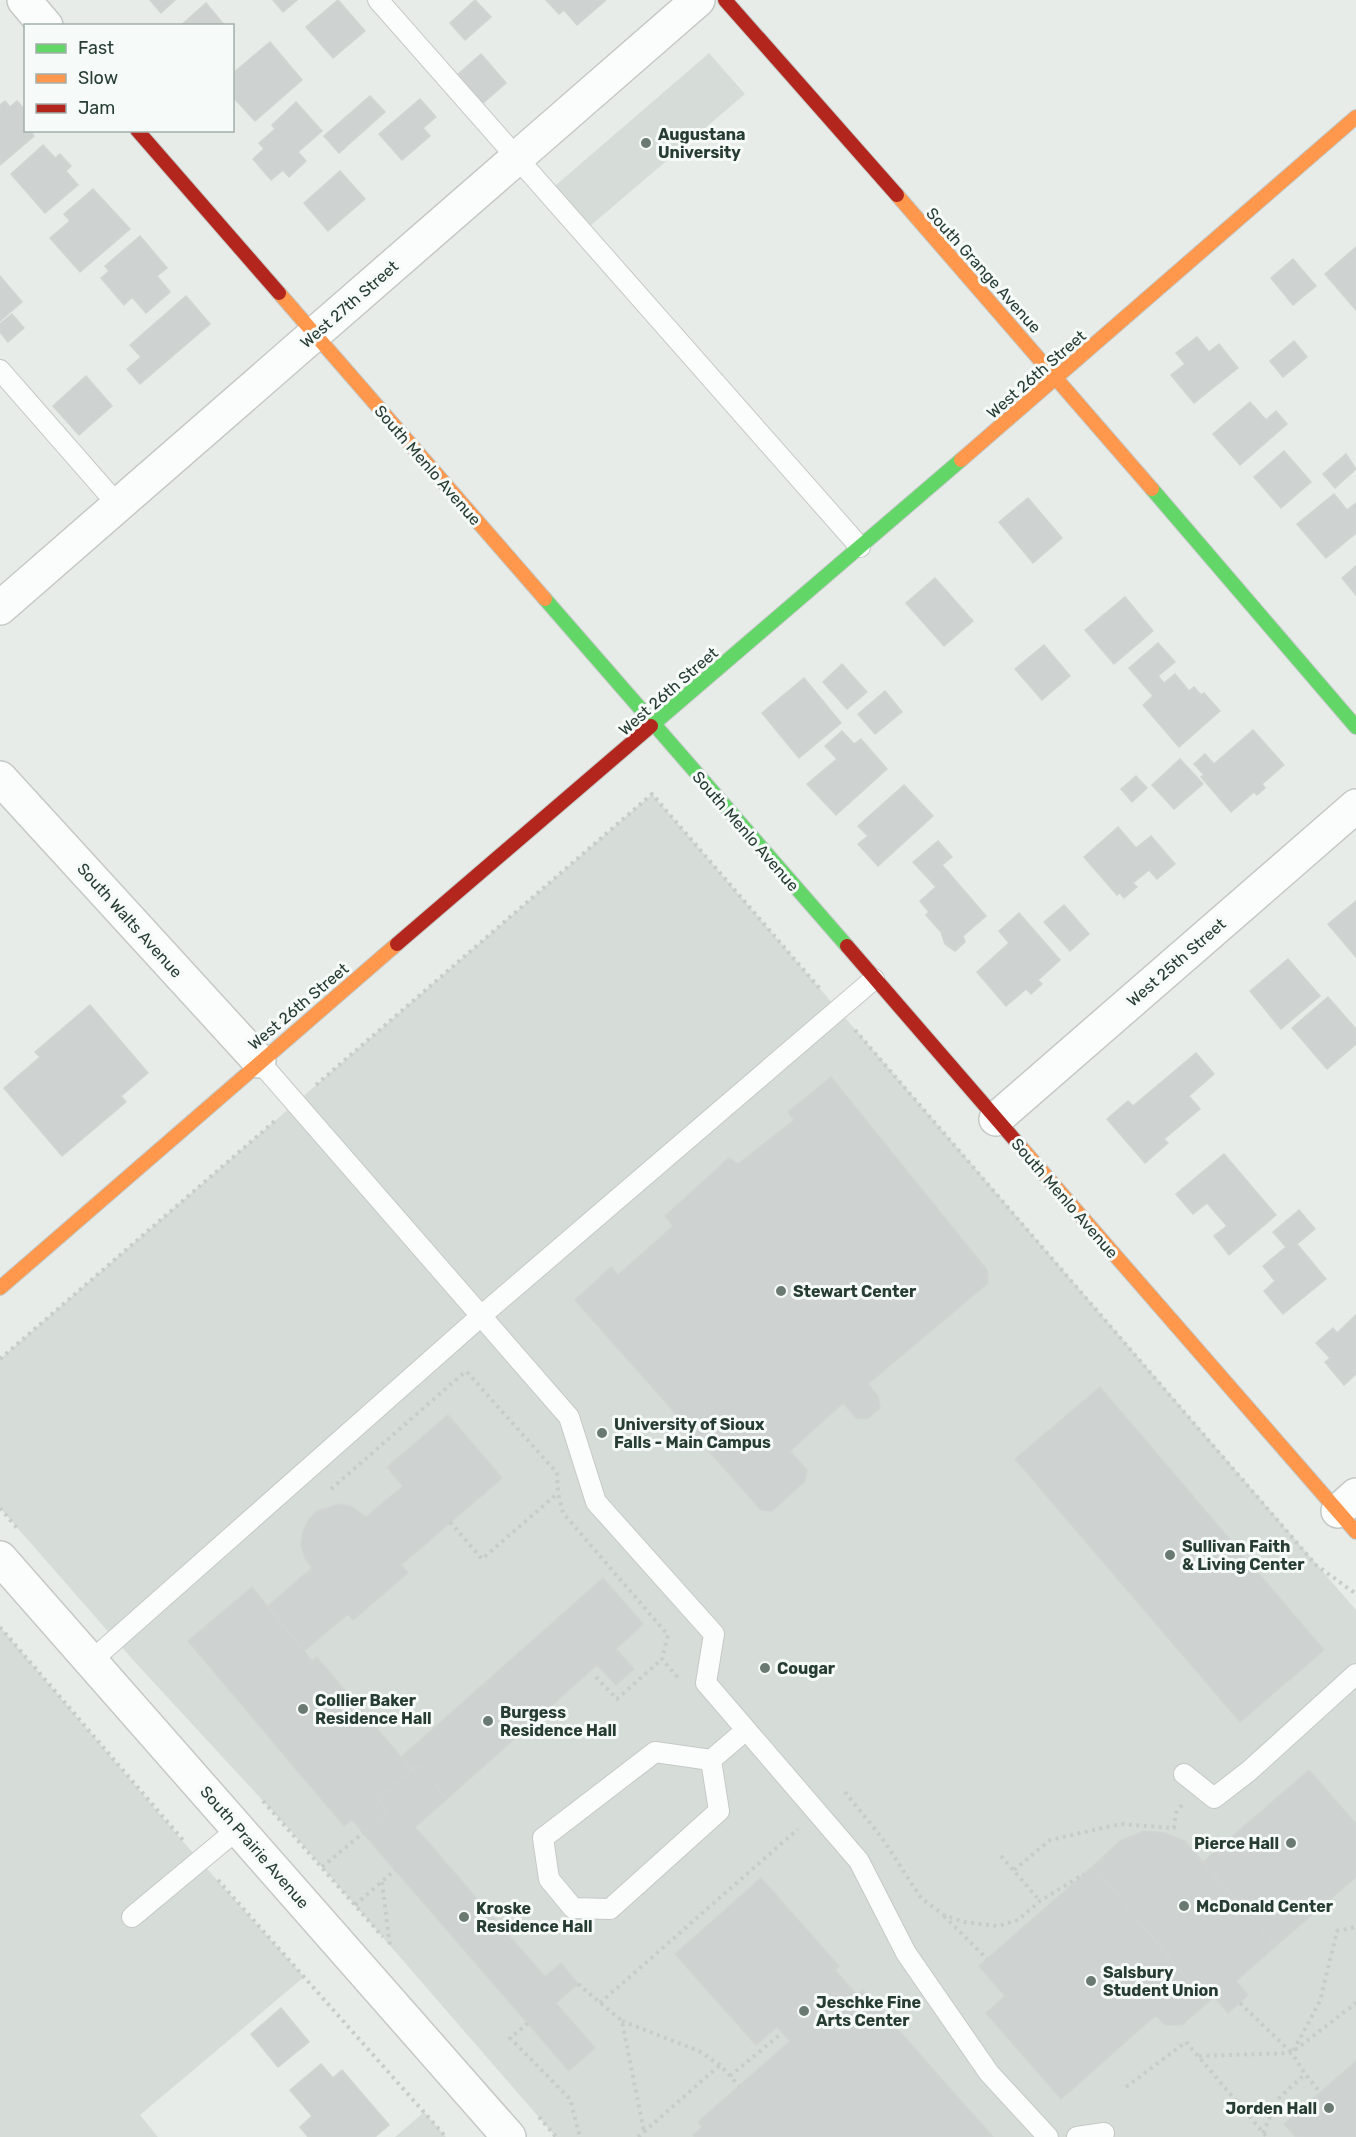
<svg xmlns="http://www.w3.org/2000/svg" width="1356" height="2137" font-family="Rubik,sans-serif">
	<rect width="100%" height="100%" fill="#e7ece9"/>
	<path fill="#d6ddd9" d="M709 53 745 94 583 232 548 192Z
		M652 794 1356 1610V2137H556L288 1828 133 1660 0 1508V1359Z
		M0 1627 199 1860 304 1977 140 2115 158 2137H0Z
		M424 2112 446 2137H395Z"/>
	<path fill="#ced3d1" stroke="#d0d5d2" stroke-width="1.5" d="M150 0H175L161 13Z
		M273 0H297L283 12Z
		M338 0 365 31 333 58 306 27Z
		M475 0 491 17 465 40 450 23Z
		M546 0H606L577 25 564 10 559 14Z
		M206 3 225 26H180Z
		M270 42 302 80 255 121 232 96V74Z
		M481 54 506 83 482 104 457 75Z
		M370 96 385 112 339 153 324 136Z
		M420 99 436 117 423 128 430 136 402 160 379 134Z
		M5 101 10 107 17 101 26 111V130H30L34 136 0 165V105Z
		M296 102 322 131 298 152 306 161 289 177 283 170 271 180 253 159 264 149 259 143 275 129 272 125Z
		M43 145 55 158 60 154 71 166 66 171 78 185 45 213 11 174Z
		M340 171 365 199 328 231 304 203Z
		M93 189 130 229 80 272 50 238 70 221 64 214Z
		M140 236 167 268 157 276 170 292 146 313 132 297 124 305 101 278 109 271 105 266Z
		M1356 247V310L1325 274Z
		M1293 259 1316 286 1293 305 1271 278Z
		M0 276 22 302 0 321Z
		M186 296 210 324 140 384 127 369 141 357 130 345Z
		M12 314 24 328 8 342 0 332V324Z
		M1197 337 1209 352 1219 344 1238 368 1194 403 1171 375 1185 364 1176 353Z
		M1294 341 1307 357 1283 377 1270 361Z
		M86 376 112 406 79 435 53 406Z
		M1250 402 1266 420 1276 411 1287 424 1240 465 1213 434Z
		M1284 451 1311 482 1281 508 1254 477Z
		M1346 454 1356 469 1335 488 1323 474Z
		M1334 494 1347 510 1356 503V533L1326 558 1297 524Z
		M1028 498 1062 538 1033 563 999 522Z
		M1356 566V595L1342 578Z
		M935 578 973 621 944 646 906 603Z
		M1125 597 1153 631 1114 664 1085 630Z
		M1158 643 1175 662 1158 676 1164 683 1175 674 1189 691 1194 687 1201 695 1204 693 1220 711 1179 747 1143 705 1153 696 1129 668Z
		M1044 645 1070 676 1042 700 1015 669Z
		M842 664 867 692 847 709 823 682Z
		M804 678 841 723 799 758 762 713Z
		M885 691 902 712 875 734 858 714Z
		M1253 730 1284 765 1262 784 1265 788 1257 795 1254 792 1231 812 1201 777 1204 775 1194 764 1205 754 1214 764Z
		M842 731 854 744 861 739 887 769 836 815 807 784 837 759 825 746Z
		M1180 759 1203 784 1174 809 1152 785Z
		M1136 776 1147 788 1132 802 1121 789Z
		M904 785 933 816 878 866 858 844 868 836 858 826Z
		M1118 827 1136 848 1151 836 1175 864 1157 879 1149 870 1133 883 1137 887 1124 898 1120 893 1117 895 1084 857Z
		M938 841 952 857 942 865 986 916 963 936 965 942 955 951 945 944 941 932 926 915 929 912 920 901 936 887 913 862Z
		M1356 901V957L1328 924Z
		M1064 905 1089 934 1070 951 1044 922Z
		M1019 913 1060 960 1038 980 1042 984 1031 994 1026 989 1006 1006 977 972 1009 943 999 931Z
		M1288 959 1320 996 1281 1029 1250 991Z
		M1328 997 1356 1029V1044L1327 1069 1292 1028Z
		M90 1005 148 1073 121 1096 126 1102 62 1156 4 1088 40 1057 35 1052Z
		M1196 1053 1214 1074 1189 1096 1200 1109 1164 1139 1168 1143 1145 1163 1107 1119 1128 1101 1133 1106Z
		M831 1077 987 1270 988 1283 868 1384 878 1396 880 1408 867 1419 856 1418 843 1403 790 1451 807 1470 805 1481 772 1511 761 1510 575 1300 611 1267 618 1275 673 1226 665 1216 729 1158 738 1164 794 1120 788 1112Z
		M1224 1154 1276 1215 1229 1255 1214 1236 1227 1226 1207 1203 1193 1214 1176 1194Z
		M1299 1210 1315 1229 1297 1244 1326 1279 1283 1314 1264 1291 1275 1281 1263 1266 1286 1247 1273 1232Z
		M1356 1315V1374L1344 1385 1325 1362 1330 1358 1316 1343 1333 1328 1337 1333Z
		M1100 1387 1324 1650 1240 1722 1015 1459Z
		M448 1415 502 1478 401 1565 408 1573 353 1620 348 1614 304 1651 268 1606 312 1568 305 1558 301 1545 303 1532 308 1521 317 1511 340 1504 352 1507 366 1517 403 1486 387 1467Z
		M603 1578 643 1624 616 1649 634 1669 616 1685 597 1665 447 1799 418 1765 412 1770 401 1757Z
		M252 1587 312 1661 317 1657 412 1770 378 1800 388 1811 363 1833 352 1819 344 1826 188 1641Z
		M418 1765 447 1799 415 1827 545 1977 561 1963 578 1984 556 2003 595 2048 569 2071 363 1833 388 1811 378 1800Z
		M1309 1770 1356 1824V1877L1276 1946 1203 1862Z
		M1144 1831 1164 1833 1185 1841 1276 1946 1236 1981 1248 1995 1228 2013 1214 1997 1207 2003 1093 1866 1120 1841Z
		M1093 1866 1207 2003 1182 2025H1165L1156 2015 1061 2099 986 2013 1005 1996 979 1966Z
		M761 1878 839 1966 835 1970 857 1995 863 1990 993 2137H695L693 2135 702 2127 698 2122 790 2041 777 2027 756 2045 675 1954Z
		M281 2008 309 2042 278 2067 251 2034Z
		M1356 2061V2137H1296L1284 2124Z
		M321 2064 333 2078 342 2070 389 2125 375 2137H308L300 2127 312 2116 290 2090Z"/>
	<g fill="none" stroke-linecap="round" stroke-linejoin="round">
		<g stroke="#c4c9c6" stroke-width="22">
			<path id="lane" d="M378 0 860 547
				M0 370 118 505
				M259 1061 569 1417 596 1502 714 1634 706 1683 859 1861 906 1953 989 2073 1048 2137
				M91 1661 481 1316 874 979
				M711 1760 655 1752 543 1838 549 1879 573 1908 610 1909 719 1811 711 1760 746 1730
				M1184 1774 1214 1798 1249 1771 1356 1674
				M132 1917 239 1828
				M1077 2137 1104 2133"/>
		</g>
		<g stroke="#c4c9c6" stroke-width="36">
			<path id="street" d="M24 0 46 26
				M0 608 698 0
				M0 778 259 1061
				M996 1119 1356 806
				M1338 1511 1356 1495
				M0 1558 509 2137"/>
		</g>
		<g stroke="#c3c9c6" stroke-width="16">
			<path id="fast" d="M1152 489 1356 727
				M545 599 847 946
				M651 726 961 460"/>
		</g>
		<g stroke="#c3c9c6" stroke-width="16">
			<path id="slow" d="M897 195 1152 489
				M279 293 545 599
				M961 460 1356 117
				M1020 1146 1356 1532
				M0 1288 397 944"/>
		</g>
		<g stroke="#c3c9c6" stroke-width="16">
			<path id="jam" d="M725 0 897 195
				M137 130 279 293
				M397 944 651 726
				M847 946 1020 1146"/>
		</g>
		<path stroke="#c7cdc9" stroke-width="4" stroke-dasharray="3 4.5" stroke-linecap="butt" d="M855 1030 1316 1565 1356 1594
			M316 1085 652 794 821 990
			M0 1359 276 1120
			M467 1372 557 1473 558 1493 563 1513 668 1635 662 1659 679 1679
			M331 1489 466 1371
			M0 1508 17 1528
			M450 1522 482 1559 558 1493
			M0 1627 183 1840
			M596 1677 617 1699 662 1659
			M845 1792 882 1838 921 1898 944 1915 964 1922 998 1926 1018 1920 1040 1901 1084 1874
			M263 1801 383 1937
			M1001 1856 1040 1901
			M322 1867 363 1833
			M1014 1870 1050 1840 1120 1824 1174 1828 1176 1813 1182 1805
			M218 1880 446 2137
			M382 1882 390 1946
			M355 1905 395 1870
			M944 1916 987 1959
			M578 1984 622 2021 644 2132
			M600 2003 798 1829
			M1240 2003 1292 2053 1320 2001 1337 1931 1356 1927
			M622 2021 699 2051 720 2065 739 2086
			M528 2023 510 2038 570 2099 580 2137
			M1295 2050 1356 2003
			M1199 2056 1292 2053 1305 2074 1320 2092
			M730 2076 782 2033
			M1126 2087 1186 2042 1267 2137
			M539 2117 556 2137
			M1263 2133 1278 2099 1305 2074
			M638 2137 720 2065"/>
		<use href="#lane" stroke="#fbfcfc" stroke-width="20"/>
		<use href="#street" stroke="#fbfcfc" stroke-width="33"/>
		<use href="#fast" stroke="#63d668" stroke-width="14"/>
		<use href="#slow" stroke="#ff974d" stroke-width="14"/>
		<use href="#jam" stroke="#b3261e" stroke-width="14"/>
	</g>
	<g fill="#6a7a73" stroke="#f6faf8" stroke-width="2">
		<circle cx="646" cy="143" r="6"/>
		<circle cx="781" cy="1291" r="6"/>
		<circle cx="602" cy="1433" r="6"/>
		<circle cx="1170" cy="1555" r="6"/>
		<circle cx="765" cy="1668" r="6"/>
		<circle cx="303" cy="1709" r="6"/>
		<circle cx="488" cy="1721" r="6"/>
		<circle cx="1291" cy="1843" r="6"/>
		<circle cx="1184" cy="1906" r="6"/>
		<circle cx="464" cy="1917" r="6"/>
		<circle cx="1091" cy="1981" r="6"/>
		<circle cx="804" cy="2011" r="6"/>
		<circle cx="1329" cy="2108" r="6"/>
	</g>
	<g text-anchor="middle" stroke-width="6" stroke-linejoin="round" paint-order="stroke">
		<g font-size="16" font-weight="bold" fill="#273d34" stroke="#f6faf8" text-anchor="start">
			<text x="658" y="140">Augustana<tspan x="658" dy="18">University</tspan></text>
			<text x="793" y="1297">Stewart Center</text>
			<text x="614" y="1430">University of Sioux<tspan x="614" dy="18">Falls - Main Campus</tspan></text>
			<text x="1182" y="1552">Sullivan Faith<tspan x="1182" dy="18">&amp; Living Center</tspan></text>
			<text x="777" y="1674">Cougar</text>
			<text x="315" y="1706">Collier Baker<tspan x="315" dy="18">Residence Hall</tspan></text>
			<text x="500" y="1718">Burgess<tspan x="500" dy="18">Residence Hall</tspan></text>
			<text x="1279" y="1849" text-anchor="end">Pierce Hall</text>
			<text x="1196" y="1912">McDonald Center</text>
			<text x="476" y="1914">Kroske<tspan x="476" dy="18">Residence Hall</tspan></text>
			<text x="1103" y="1978">Salsbury<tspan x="1103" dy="18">Student Union</tspan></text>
			<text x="816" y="2008">Jeschke Fine<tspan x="816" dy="18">Arts Center</tspan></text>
			<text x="1317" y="2114" text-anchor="end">Jorden Hall</text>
		</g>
		<g font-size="16" fill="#273d34" stroke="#f6faf8">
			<text transform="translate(984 270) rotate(48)" y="6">South Grange Avenue</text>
			<text transform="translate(349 304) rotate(-41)" y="6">West 27th Street</text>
			<text transform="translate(1036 374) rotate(-41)" y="6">West 26th Street</text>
			<text transform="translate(428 465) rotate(49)" y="6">South Menlo Avenue</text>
			<text transform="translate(668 691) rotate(-41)" y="6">West 26th Street</text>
			<text transform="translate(746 831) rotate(49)" y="6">South Menlo Avenue</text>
			<text transform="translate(130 920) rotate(48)" y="6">South Walts Avenue</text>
			<text transform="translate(1176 962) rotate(-41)" y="6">West 25th Street</text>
			<text transform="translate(298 1006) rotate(-40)" y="6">West 26th Street</text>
			<text transform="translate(1065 1198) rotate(49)" y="6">South Menlo Avenue</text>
			<text transform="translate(255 1847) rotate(49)" y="6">South Prairie Avenue</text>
		</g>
	</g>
	<rect x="24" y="24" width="210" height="108" fill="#f6faf8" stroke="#a3aeaa" stroke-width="1.5"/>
	<rect x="36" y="44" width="30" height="9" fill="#63d668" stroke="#a3aeaa" stroke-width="1.5"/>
	<text x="78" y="54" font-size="18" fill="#273d34">Fast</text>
	<rect x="36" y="74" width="30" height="9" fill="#ff974d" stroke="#a3aeaa" stroke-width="1.5"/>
	<text x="78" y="84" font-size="18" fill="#273d34">Slow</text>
	<rect x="36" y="104" width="30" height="9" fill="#b3261e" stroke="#a3aeaa" stroke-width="1.5"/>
	<text x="78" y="114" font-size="18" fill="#273d34">Jam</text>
</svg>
